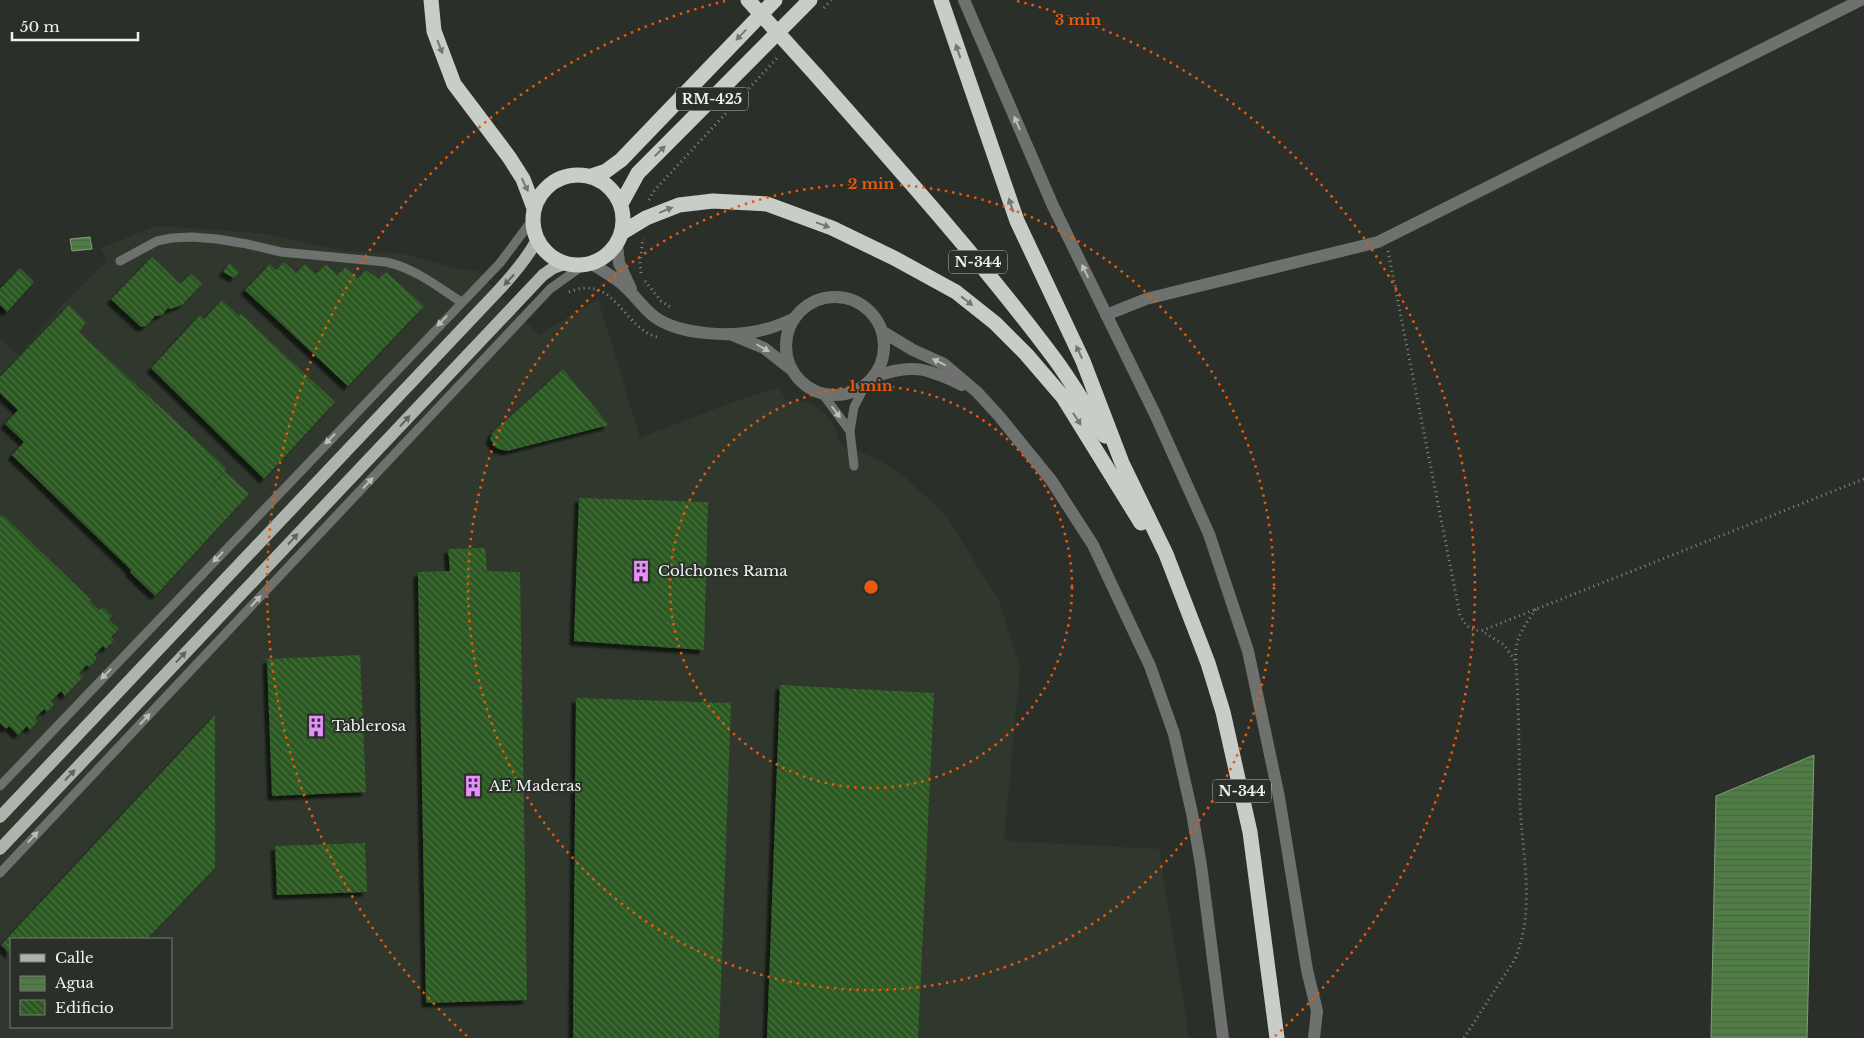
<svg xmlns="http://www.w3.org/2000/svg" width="1864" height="1038" font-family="'Libre Baskerville',serif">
	<defs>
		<pattern id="water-rules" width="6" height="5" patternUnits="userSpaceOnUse" patternTransform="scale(1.25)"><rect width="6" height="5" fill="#4f7d44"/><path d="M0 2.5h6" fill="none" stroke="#4c6346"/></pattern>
		<pattern id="building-back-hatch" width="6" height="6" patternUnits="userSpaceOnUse" patternTransform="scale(1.25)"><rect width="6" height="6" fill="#2c5820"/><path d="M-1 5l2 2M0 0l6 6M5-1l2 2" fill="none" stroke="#4b7041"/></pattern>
		<filter id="shadow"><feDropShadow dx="-4.5" dy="4.5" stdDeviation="1" flood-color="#0009"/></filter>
	</defs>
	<rect width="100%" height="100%" fill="#2b2f2a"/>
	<path fill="#30382e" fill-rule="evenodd" d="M156 226 260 233 344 251 401 253 462 270 478 271 539 335 598 299 640 438 741 399 779 388 786 400 802 401 817 407 827 416 835 428 840 443 883 462 907 479 946 516 998 599 1020 666 1004 841 1159 849 1189 1038H0V339L18 355 57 311 107 261 101 248ZM11 939H171V1027H11Z"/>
	<path fill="url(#water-rules)" stroke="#7fa077" d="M90 237 92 249 72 251 70 239Z
		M1814 755 1807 1038H1711L1716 796Z"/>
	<path fill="url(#building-back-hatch)" filter="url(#shadow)" d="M152 257 180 284 191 274 202 284 182 305 170 309 168 308 162 315 155 316 146 326 141 327 111 299Z
		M284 262 296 273 305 264 316 274 326 265 337 275 346 267 358 278 366 270 378 279 386 272 424 306 348 386 245 290 270 264 276 270Z
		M230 263 239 272 234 278 223 272Z
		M20 268 34 282 7 312 0 305V289Z
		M222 300 239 316 241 314 335 402 264 479 151 368 200 315 204 319Z
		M69 305 86 322 79 332 227 469 206 491 225 472 249 494 155 596 130 572 131 570 12 455 24 442 5 424 18 410 0 393V377Z
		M563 369 609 425 507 451 496 448 490 439 493 432Z
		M579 498 708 502 704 650 574 641Z
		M2 514 91 600 90 601 99 610 103 607 112 616 109 620 119 629 111 637 114 640 106 649 103 646 94 655 97 658 90 667 87 665 79 673 83 677 65 696 61 691 51 701 54 704 47 712 44 709 35 718 38 721 30 730 27 726 18 735 9 726 6 729 0 723V517Z
		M485 548 487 571 520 572 527 1000 426 1003 418 572 450 571 448 549Z
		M360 655 366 792 272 796 267 659Z
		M780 685 934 693 918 1038H767Z
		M576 698 731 703 719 1038H573Z
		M215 715V868L147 939H11V955L1 945Z
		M365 843 367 892 277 895 275 846Z"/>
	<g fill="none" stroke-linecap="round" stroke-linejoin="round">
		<path stroke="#858985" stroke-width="3" stroke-dasharray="1 4" stroke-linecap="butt" d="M824 8 831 0
			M649 200 653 192 779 56
			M1388 251 1460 615C1465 625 1469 630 1481 631L1864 479
			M641 273 640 262 643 238
			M645 281 661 301 672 308
			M569 292C615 273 623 328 657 337
			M1516 660C1514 639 1524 626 1536 609
			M1464 1038 1515 959C1536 910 1522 855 1520 804 1519 757 1519 709 1516 662L1504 645 1482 631"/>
		<path stroke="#6f716e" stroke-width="9" d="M120 261 157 241 172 238 192 237 217 239 247 244 281 252 386 262C414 268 437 286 461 302
			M822 393 850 431
			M854 466 850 431 854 407 866 384
			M0 786 500 263 533 219
			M0 873 550 289 582 266"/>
		<path stroke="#6f716e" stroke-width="12" d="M964 0 1053 206 1155 414 1209 534 1248 651 1279 797 1307 970 1317 1011 1314 1038
			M617 245 619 263 631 289
			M592 264C602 270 612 276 621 283 632 292 640 304 651 314 676 336 736 338 766 329 776 327 786 322 795 318
			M786 346a49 49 0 1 1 98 0a49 49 0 1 1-98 0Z
			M1106 315 1146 299 1378 242 1861 0
			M883 332 913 350 944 364 977 392 999 416 1051 480 1093 545 1150 666 1174 734 1192 813 1201 865 1223 1038
			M732 335 764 348 792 370
			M874 377C911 363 927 368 962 385"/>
		<path stroke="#afb3ae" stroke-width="12" d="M0 817 497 292C512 276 526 260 537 240
			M0 849 543 275 553 268 564 264"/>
		<path stroke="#c8cec7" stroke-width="15" d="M431 0 434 31 454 84 509 157 523 179 534 208
			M941 0 1017 221 1083 361 1122 463 1166 554 1208 663 1223 712 1250 832 1277 1038
			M816 75C896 166 978 257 1051 354 1071 380 1087 409 1105 436
			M533 220a45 45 0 1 1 90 0a45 45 0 1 1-90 0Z
			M591 176 606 171 621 160 775 0
			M621 204 638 173 810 0
			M623 232 646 218 679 205 713 201 767 204 832 228 894 258 956 292 995 323 1026 354 1063 397 1141 523"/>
		<path stroke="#c8cec7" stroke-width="15" d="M748 0 816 75"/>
	</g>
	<defs><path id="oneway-solid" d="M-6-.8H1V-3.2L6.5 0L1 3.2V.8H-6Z" transform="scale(1.25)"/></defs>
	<g fill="#727771">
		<use href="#oneway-solid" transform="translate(741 35) rotate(134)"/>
		<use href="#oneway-solid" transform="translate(440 47) rotate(69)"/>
		<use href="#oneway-solid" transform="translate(958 51) rotate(-109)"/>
		<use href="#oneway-solid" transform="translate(660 151) rotate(-45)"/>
		<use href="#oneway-solid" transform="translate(525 185) rotate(65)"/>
		<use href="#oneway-solid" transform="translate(1011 205) rotate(-109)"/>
		<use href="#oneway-solid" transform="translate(666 210) rotate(-22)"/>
		<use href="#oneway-solid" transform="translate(823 225) rotate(20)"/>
		<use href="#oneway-solid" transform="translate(967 301) rotate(38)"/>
		<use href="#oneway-solid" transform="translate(1079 352) rotate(-115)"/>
		<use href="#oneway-solid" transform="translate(1077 419) rotate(57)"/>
	</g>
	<g fill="#bcbebb">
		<use href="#oneway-solid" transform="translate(1017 123) rotate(-113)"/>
		<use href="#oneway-solid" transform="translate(1085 271) rotate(-116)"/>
		<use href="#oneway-solid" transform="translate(442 321) rotate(134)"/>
		<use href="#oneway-solid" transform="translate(763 348) rotate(30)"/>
		<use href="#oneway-solid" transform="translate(939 362) rotate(-154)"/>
		<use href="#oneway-solid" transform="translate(836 412) rotate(53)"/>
		<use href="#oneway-solid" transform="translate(330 439) rotate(134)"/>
		<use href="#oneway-solid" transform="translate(368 483) rotate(-47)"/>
		<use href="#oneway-solid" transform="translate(218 557) rotate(134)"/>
		<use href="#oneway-solid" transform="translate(256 601) rotate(-47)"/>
		<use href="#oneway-solid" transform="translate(106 674) rotate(134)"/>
		<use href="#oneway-solid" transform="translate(145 719) rotate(-47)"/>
		<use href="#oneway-solid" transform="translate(33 837) rotate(-47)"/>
	</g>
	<g fill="#60645f">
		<use href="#oneway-solid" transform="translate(509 280) rotate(133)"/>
		<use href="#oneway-solid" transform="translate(405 421) rotate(-47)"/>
		<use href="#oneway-solid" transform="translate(293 539) rotate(-47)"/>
		<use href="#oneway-solid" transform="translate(181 657) rotate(-47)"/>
		<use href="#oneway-solid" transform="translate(70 775) rotate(-47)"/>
	</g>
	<g fill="none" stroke="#e8590c" stroke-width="2.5" stroke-dasharray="2.5 5">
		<circle cx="871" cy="587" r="201"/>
		<circle cx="871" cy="587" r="403"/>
		<path d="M467 1036A604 604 0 0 1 725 1M1017 1A604 604 0 0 1 1275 1036"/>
	</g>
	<defs>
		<g id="building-bare" transform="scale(1.725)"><path d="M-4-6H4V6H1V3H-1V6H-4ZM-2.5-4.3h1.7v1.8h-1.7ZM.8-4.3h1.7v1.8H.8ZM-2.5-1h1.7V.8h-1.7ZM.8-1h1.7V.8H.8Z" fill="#e88eff" stroke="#2b2f2a" stroke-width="2.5" paint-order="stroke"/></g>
	</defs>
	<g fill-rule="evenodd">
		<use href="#building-bare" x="641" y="571"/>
		<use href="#building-bare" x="316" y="726"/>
		<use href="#building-bare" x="473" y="786"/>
	</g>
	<g text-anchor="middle" stroke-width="4" stroke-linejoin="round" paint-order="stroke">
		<g fill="#2b2f2a" stroke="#b4b8b4" stroke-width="1">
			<rect x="676" y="87.5" width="72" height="23" rx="4"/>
			<rect x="949" y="250.5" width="58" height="23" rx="4"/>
			<rect x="1213" y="779.5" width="58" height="23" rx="4"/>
		</g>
		<g font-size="14" font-weight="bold" fill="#eff2ef">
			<text x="712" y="104">RM-425</text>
			<text x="978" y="267">N-344</text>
			<text x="1242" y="796">N-344</text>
		</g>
		<g font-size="15" fill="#eff2ef" stroke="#2b2f2a" text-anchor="start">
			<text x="658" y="576">Colchones Rama</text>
			<text x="332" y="731">Tablerosa</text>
			<text x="489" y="791">AE Maderas</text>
		</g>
	</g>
	<circle cx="871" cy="587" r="8" fill="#e8590c" stroke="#2b2f2a" stroke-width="2.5"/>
	<g font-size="15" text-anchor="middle" font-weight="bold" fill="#e8590c" stroke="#2b2f2a" stroke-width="4" stroke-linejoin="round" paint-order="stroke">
		<text x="1078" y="25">3 min</text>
		<text x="871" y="189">2 min</text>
		<text x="871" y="391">1 min</text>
	</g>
	<rect x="10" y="938" width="162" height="90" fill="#2b2f2a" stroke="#797d79"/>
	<rect x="20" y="954" width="25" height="8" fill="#afb3ae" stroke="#797d79"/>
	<text x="55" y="963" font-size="15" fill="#eff2ef">Calle</text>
	<rect x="20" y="976" width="25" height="15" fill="url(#water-rules)" stroke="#797d79"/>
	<text x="55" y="988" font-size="15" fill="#eff2ef">Agua</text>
	<rect x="20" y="1000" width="25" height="15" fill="url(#building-back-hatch)" stroke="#797d79"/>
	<text x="55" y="1013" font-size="15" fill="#eff2ef">Edificio</text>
	<path d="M12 32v8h126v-8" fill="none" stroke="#eff2ef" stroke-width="2.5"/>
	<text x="20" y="32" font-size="15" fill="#eff2ef" stroke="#2b2f2a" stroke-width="4" paint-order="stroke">50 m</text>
</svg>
